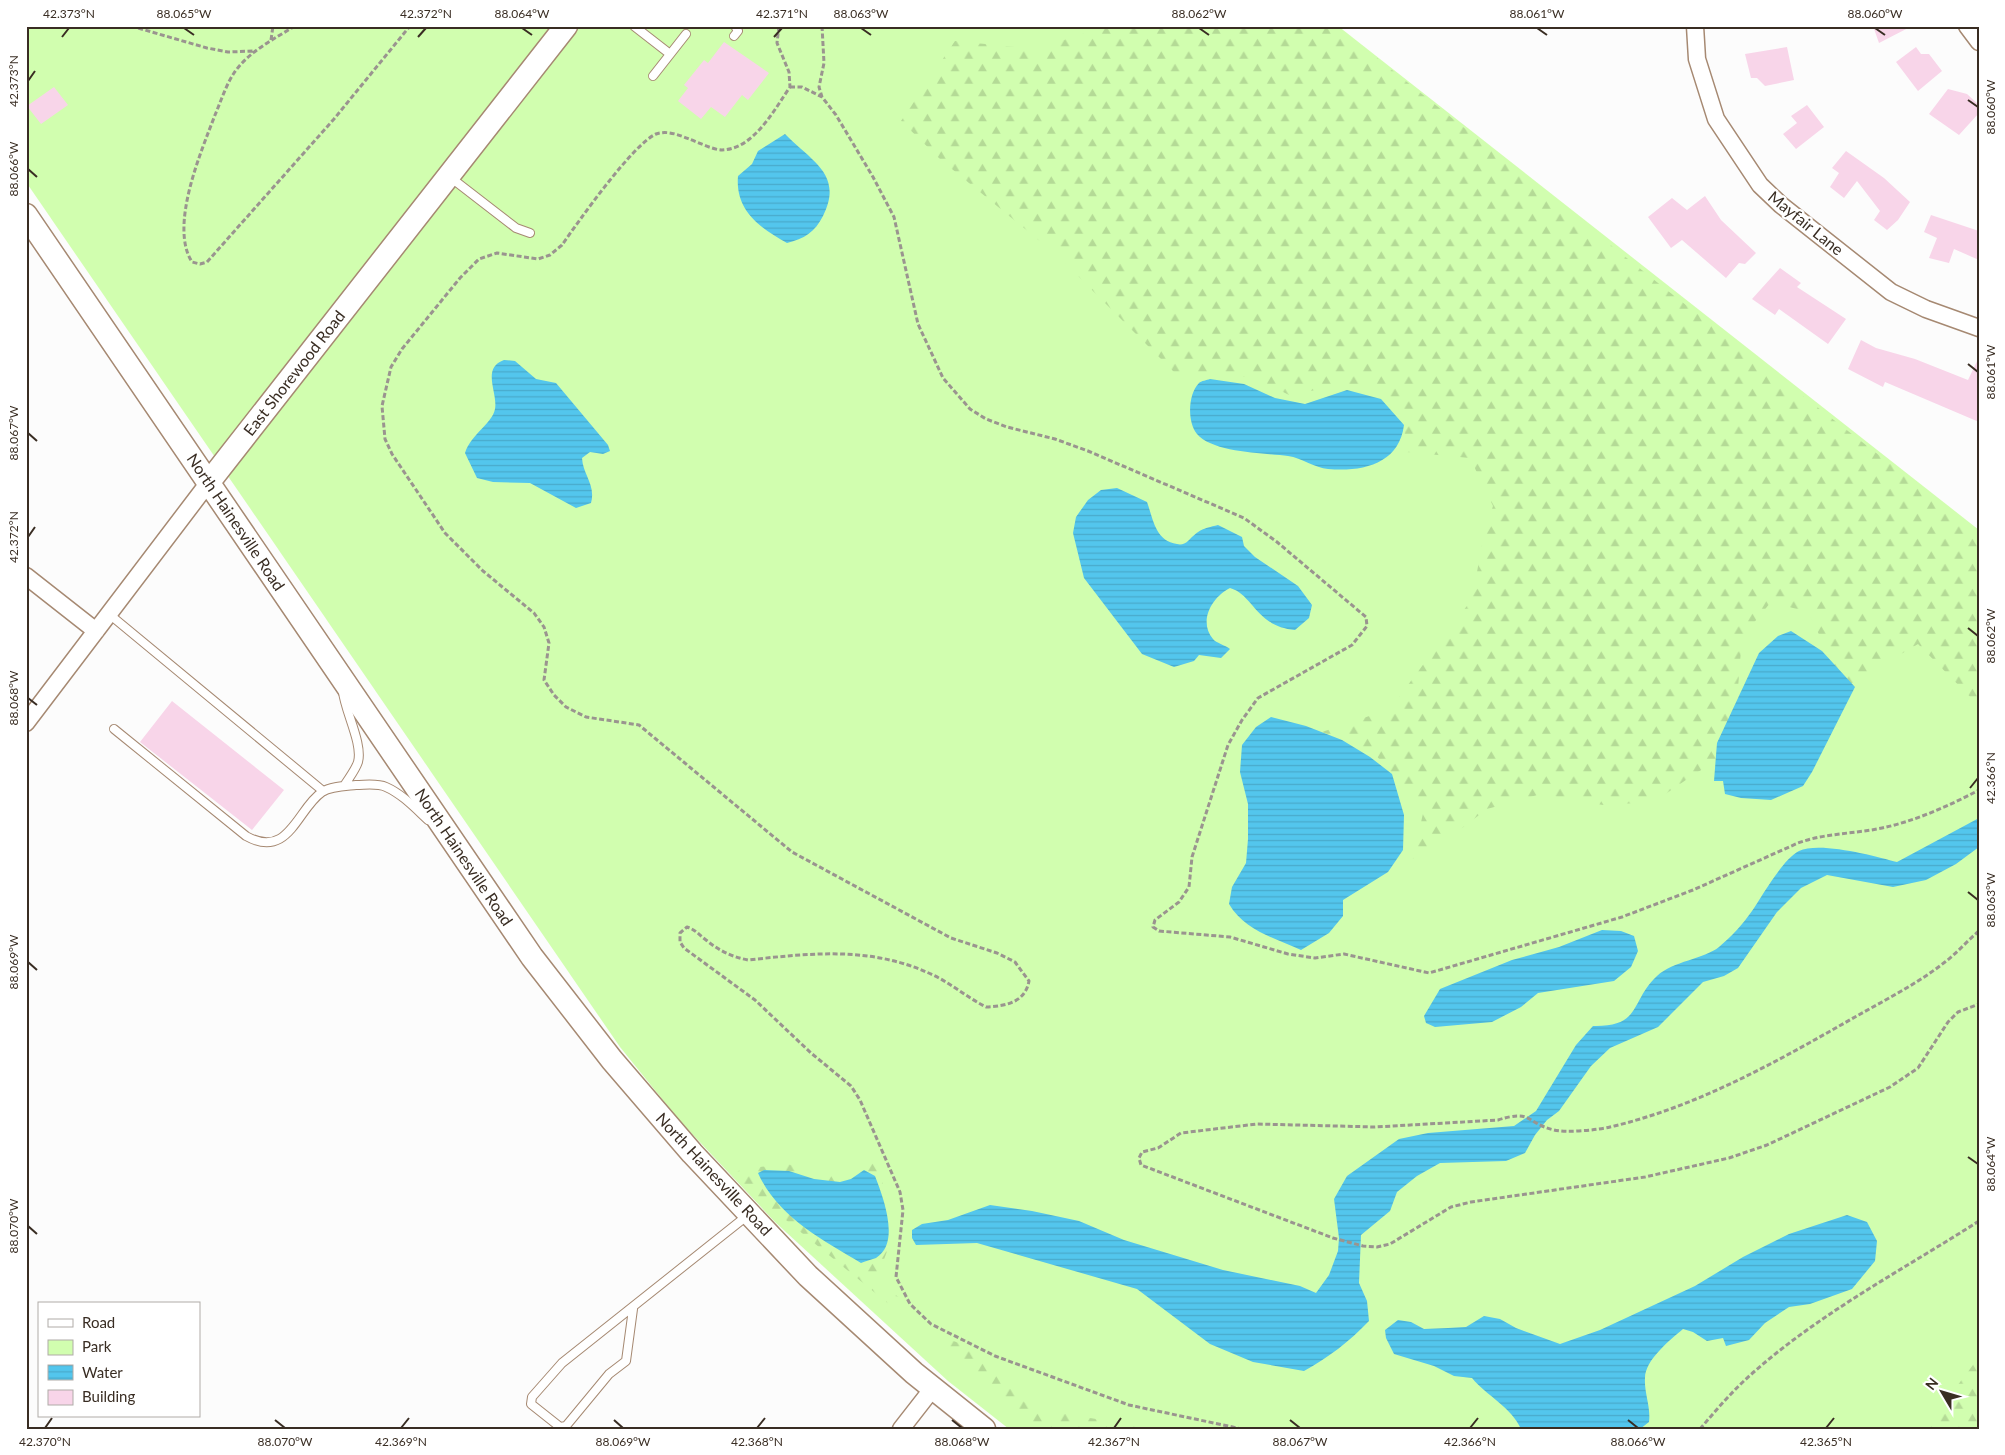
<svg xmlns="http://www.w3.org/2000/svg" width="2005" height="1455" font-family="Lato,sans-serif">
	<defs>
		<pattern id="forest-firs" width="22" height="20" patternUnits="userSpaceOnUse" patternTransform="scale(1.25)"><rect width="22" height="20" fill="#d1feaf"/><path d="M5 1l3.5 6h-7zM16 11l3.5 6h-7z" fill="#b4da96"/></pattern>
		<pattern id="water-rules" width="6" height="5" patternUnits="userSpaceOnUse" patternTransform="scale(1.25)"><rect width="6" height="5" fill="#53c6ed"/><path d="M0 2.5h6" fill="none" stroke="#49aacb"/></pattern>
	</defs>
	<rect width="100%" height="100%" fill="#fcfcfc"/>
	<path fill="#d1feaf" d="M26 26H1338L1979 530V1429H1009L948 1381 775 1222 679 1120 620 1047 26 182Z"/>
	<path fill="url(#forest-firs)" d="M1107 26H1337L1668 291 1979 533V706L1918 644 1839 691 1831 659 1808 612 1771 602 1742 637 1733 752 1696 773 1654 802 1603 805 1541 794 1487 809 1411 867 1424 809 1372 751 1322 732 1390 709 1472 599 1484 534 1493 506 1470 458 1406 452 1403 411 1376 387 1337 386 1289 395 1254 377 1177 375 1058 256 941 160 901 121 955 41 1036 49Z
		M875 1162 881 1169 889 1246 876 1281 900 1298 924 1331 962 1344 1031 1408 1155 1429H1042L732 1176 741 1169 788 1164 812 1172 842 1175Z
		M1979 1357V1429H1924L1926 1427Z"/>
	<path fill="url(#water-rules)" d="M785 134C811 161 844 174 823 216 815 232 804 239 787 243 760 228 735 211 738 176L752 164 758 151Z
		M504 360 515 361 536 379 556 383 608 445 610 451 603 454 590 452 582 458C583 475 596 485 591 503L576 508 530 483 493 482 477 478 465 453C471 434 492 424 495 409 498 393 481 368 504 360Z
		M1210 379 1244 384 1275 398 1305 404 1347 390 1381 399 1404 425C1399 464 1363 472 1328 469 1315 468 1302 458 1288 456 1265 453 1213 453 1197 434 1187 422 1188 394 1199 383 1201 381 1207 380 1210 379Z
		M1117 488 1147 502C1153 518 1155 541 1177 544 1181 545 1185 544 1188 541 1200 529 1202 529 1218 525L1242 537 1244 546 1255 557 1298 586 1312 605 1309 618 1295 630C1255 626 1254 595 1230 588 1212 597 1198 621 1213 639 1216 643 1225 645 1230 649L1221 658 1199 655 1194 661 1174 667 1142 654 1084 578 1073 533 1076 517 1088 500 1101 490Z
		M1791 631 1822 651 1855 687 1812 772 1803 786 1771 800 1741 798 1725 794 1723 781H1714L1717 743 1759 653 1778 636Z
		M1271 717 1306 726 1342 740 1370 757 1392 774 1404 815 1403 850 1388 872 1343 900V916L1329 933 1301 950C1273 937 1245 931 1229 904L1232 887 1246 863 1248 839V804L1240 772 1242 745 1256 727Z
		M1979 818V847L1956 864 1926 880 1893 887 1827 875 1801 888 1777 912 1738 968 1724 976 1703 982 1658 1027 1610 1048 1591 1066 1559 1111 1547 1120 1535 1135 1525 1153 1506 1161 1440 1163 1417 1176 1397 1192 1390 1211 1361 1235 1359 1283 1367 1301 1369 1321C1349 1342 1329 1357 1304 1371L1253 1362 1210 1344 1137 1289 977 1243 916 1245 912 1238V1230L922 1224 948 1220 990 1205 1032 1211 1079 1221 1124 1240 1223 1270 1300 1286 1316 1293 1329 1275 1338 1251 1339 1238 1334 1199 1347 1176 1399 1139 1428 1133 1514 1126 1536 1111 1576 1045 1593 1026C1642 1027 1630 1001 1657 976 1673 961 1704 959 1719 947 1731 937 1743 924 1752 911 1763 895 1782 860 1799 851 1819 841 1875 856 1897 862Z
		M1602 930 1621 931 1634 936 1638 951 1631 967 1614 981 1538 993 1521 1007 1492 1022 1435 1027 1426 1023 1424 1016 1440 989 1512 960 1559 947Z
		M764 1170 789 1171 814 1179 840 1182 851 1179 864 1170 875 1176C883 1197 901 1243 876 1258 871 1260 865 1261 861 1263 822 1240 777 1216 758 1173Z
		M1847 1215 1867 1222 1877 1241 1875 1261 1852 1289 1810 1304 1789 1307 1765 1323 1749 1340 1726 1346 1723 1338 1707 1341 1693 1332 1683 1329C1670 1340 1645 1360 1645 1378 1644 1393 1651 1407 1649 1422L1640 1429H1521C1512 1408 1486 1395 1472 1378L1454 1376 1434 1366 1394 1354 1386 1338 1385 1330 1398 1320 1411 1322 1424 1329 1448 1328 1466 1327 1484 1316 1500 1319 1516 1328 1560 1344 1600 1330 1695 1286 1743 1257 1789 1234Z"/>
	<path fill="#f8d5e9" d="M1873 26H1912L1879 43Z
		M724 42 769 73 748 100 742 95 725 117 711 107 701 119 678 101 688 88 684 85 704 60 708 63Z
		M1787 47 1794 80 1765 86 1757 78H1751L1745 54Z
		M1916 47 1921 54H1929L1942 71 1918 91 1896 62Z
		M54 87 68 105 41 124 27 106Z
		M1948 89 1967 94 1979 105V113L1959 135 1929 114Z
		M1807 105 1824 127 1796 149 1783 134 1797 123 1791 116Z
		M1846 151 1884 178 1910 202 1898 220 1887 230 1874 220 1880 211 1857 181 1844 198 1830 187 1839 173 1832 168Z
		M1705 196 1721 220 1756 253 1745 264 1739 263 1726 278 1682 240 1671 248 1648 217 1672 198 1687 210Z
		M1931 215 1979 231V260L1954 249 1949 263 1929 258 1937 238 1924 232Z
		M1780 268 1801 283 1797 287 1846 319 1828 344 1779 309 1775 315 1752 299Z
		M1861 340 1876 348 1915 359 1968 380 1979 357V422L1885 382 1883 387 1848 369Z
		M172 701 284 790 252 830 140 742Z"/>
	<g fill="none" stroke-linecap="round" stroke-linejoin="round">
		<g stroke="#a68972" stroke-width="10">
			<path id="lane" d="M634 26 670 54
				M734 36 738 31 735 26
				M653 76 686 34
				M450 177 516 228 530 233
				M109 614 323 791
				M343 692C345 711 363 744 358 762 355 771 348 779 344 786
				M114 729 246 836C289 860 297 809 322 792 331 786 346 786 356 785 366 785 377 783 386 787 402 794 415 808 428 820
				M633 1309 626 1361 609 1374 566 1426 560 1427 531 1404 532 1397 562 1363 748 1215"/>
		</g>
		<g stroke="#a68972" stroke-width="19">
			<path id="street" d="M1695 26 1697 59 1716 119 1760 185 1781 205 1891 292 1926 309 1979 328
				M1967 26 1979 42
				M26 576 96 631
				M26 723 209 482
				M901 1429 933 1388"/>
		</g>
		<g stroke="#a68972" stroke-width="25">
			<path id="secondary" d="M26 215 532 957 612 1060 692 1153 808 1276 914 1373 984 1429
				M209 482 566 26"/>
		</g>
		<path stroke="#9a948f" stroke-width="3" stroke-dasharray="5 2.5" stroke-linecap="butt" d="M131 26 207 48 228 52 255 51
			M295 26C274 39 248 52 234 73 226 85 221 101 215 115 201 152 169 226 192 262L200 264 207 262 334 119 410 26
			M779 26 777 43 789 72 790 87C774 110 754 149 722 150 713 150 698 142 689 139 679 135 667 130 656 134 633 144 578 222 562 245L550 255 538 259 497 253 479 259 460 278 402 349 391 367 382 406 385 439 392 454 445 533 483 571 534 613 544 627 549 643 544 680 554 695 566 707 586 717 639 725 792 852 951 938 997 953 1015 962 1029 981C1025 1003 1005 1006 986 1007 968 998 952 984 933 975 872 946 813 953 748 960 732 957 718 950 706 940 699 935 696 930 687 927L680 933V942L684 948 755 1000 811 1053 851 1086 860 1100 900 1192 903 1210 896 1277 910 1304 931 1324 995 1356 1129 1405 1242 1429
			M822 26 824 63 819 87 822 97
			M271 40 273 26
			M790 87H802L822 97 836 115 873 177 894 217 918 324 943 378 970 409 986 419 1007 427 1055 439 1088 451 1244 518 1277 542 1366 617 1367 626 1352 645 1258 698 1242 720 1228 745 1192 857 1189 887 1179 902 1155 920 1153 927 1159 931 1230 937 1288 954 1315 958 1344 954 1429 973 1622 917 1693 890 1798 843C1825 833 1854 834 1882 828 1915 821 1949 806 1979 790
			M1979 931C1967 941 1957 953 1945 962 1917 984 1885 1000 1855 1017 1778 1061 1697 1107 1610 1127 1598 1130 1566 1133 1554 1130 1525 1123 1533 1109 1498 1120L1375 1127 1257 1124 1181 1133 1158 1148 1142 1152 1139 1158 1141 1165 1333 1238 1363 1246 1377 1247 1390 1244 1451 1207 1471 1202 1645 1177 1729 1158 1767 1145 1890 1087 1918 1068 1948 1022 1958 1012 1979 1004
			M1700 1429C1717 1409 1735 1388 1755 1371 1822 1312 1904 1269 1979 1221"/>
		<use href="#lane" stroke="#fff" stroke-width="8"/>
		<use href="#street" stroke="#fff" stroke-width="16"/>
		<use href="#secondary" stroke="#fff" stroke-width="22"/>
	</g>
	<path fill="none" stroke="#392d23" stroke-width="2" d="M184 28 194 35M522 28 532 35M861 28 871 35M1199 28 1209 35M1537 28 1547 35M1875 28 1885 35M62 37 69 28M418 37 426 28M774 37 782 28M28 81 35 71M1968 100 1978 107M28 169 37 177M1968 364 1978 372M28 433 37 441M28 537 35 527M1968 628 1978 636M28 698 37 705M1970 788 1978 778M1968 892 1978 900M28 962 37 970M1968 1157 1978 1164M28 1226 37 1234M275 1420 285 1428M614 1420 623 1428M952 1420 962 1428M1290 1420 1300 1428M1628 1420 1638 1428M45 1428 52 1418M401 1428 409 1418M757 1428 765 1418M1114 1428 1121 1418M1470 1428 1478 1418M1826 1428 1834 1418"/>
	<g text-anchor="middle" stroke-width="4.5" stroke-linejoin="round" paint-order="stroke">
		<g font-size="16" fill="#392d23" stroke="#fff">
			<text transform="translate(1806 223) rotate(39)" y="6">Mayfair Lane</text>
			<text transform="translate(294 373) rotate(-52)" y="6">East Shorewood Road</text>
			<text transform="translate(236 522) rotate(56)" y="6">North Hainesville Road</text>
			<text transform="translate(464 857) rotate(56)" y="6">North Hainesville Road</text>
			<text transform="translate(714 1174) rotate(47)" y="6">North Hainesville Road</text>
		</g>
	</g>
	<rect width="2005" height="1455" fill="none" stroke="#ffffff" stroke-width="55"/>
	<rect x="38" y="1302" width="162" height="115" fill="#ffffff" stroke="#b0aba7"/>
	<rect x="48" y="1319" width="25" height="8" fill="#ffffff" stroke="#b0aba7"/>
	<text x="82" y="1328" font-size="15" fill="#392d23">Road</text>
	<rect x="48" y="1340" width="25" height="15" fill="#d1feaf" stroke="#b0aba7"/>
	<text x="82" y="1352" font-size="15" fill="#392d23">Park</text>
	<rect x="48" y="1365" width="25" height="15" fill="url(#water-rules)" stroke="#b0aba7"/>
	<text x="82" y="1378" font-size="15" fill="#392d23">Water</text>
	<rect x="48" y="1390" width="25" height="15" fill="#f8d5e9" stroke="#b0aba7"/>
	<text x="82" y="1402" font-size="15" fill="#392d23">Building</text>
	<g transform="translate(1942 1392) rotate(308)" stroke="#ffffff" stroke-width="4" paint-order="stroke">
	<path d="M0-4L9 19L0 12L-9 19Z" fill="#392d23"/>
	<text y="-8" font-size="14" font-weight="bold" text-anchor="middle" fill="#392d23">N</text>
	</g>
	<rect x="28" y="28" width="1950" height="1400" fill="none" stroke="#392d23" stroke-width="2"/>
	<g font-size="12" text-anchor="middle" fill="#392d23">
		<text x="69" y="18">42.373°N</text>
		<text x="184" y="18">88.065°W</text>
		<text x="426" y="18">42.372°N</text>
		<text x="522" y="18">88.064°W</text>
		<text x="782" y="18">42.371°N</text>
		<text x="861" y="18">88.063°W</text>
		<text x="1199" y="18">88.062°W</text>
		<text x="1537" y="18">88.061°W</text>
		<text x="1875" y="18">88.060°W</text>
		<text transform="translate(14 81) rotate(-90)" y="4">42.373°N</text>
		<text transform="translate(1991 107) rotate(-90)" y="4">88.060°W</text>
		<text transform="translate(14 169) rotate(-90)" y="4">88.066°W</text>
		<text transform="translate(1991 372) rotate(-90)" y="4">88.061°W</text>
		<text transform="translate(14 433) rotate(-90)" y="4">88.067°W</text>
		<text transform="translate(14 537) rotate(-90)" y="4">42.372°N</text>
		<text transform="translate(1991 636) rotate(-90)" y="4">88.062°W</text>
		<text transform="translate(14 698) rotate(-90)" y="4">88.068°W</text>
		<text transform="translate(1991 778) rotate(-90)" y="4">42.366°N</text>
		<text transform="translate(1991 900) rotate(-90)" y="4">88.063°W</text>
		<text transform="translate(14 962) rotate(-90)" y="4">88.069°W</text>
		<text transform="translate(1991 1164) rotate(-90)" y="4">88.064°W</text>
		<text transform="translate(14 1226) rotate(-90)" y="4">88.070°W</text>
		<text x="45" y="1446">42.370°N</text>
		<text x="285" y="1446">88.070°W</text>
		<text x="401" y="1446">42.369°N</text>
		<text x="623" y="1446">88.069°W</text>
		<text x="757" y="1446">42.368°N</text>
		<text x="962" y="1446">88.068°W</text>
		<text x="1114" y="1446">42.367°N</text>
		<text x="1300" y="1446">88.067°W</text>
		<text x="1470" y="1446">42.366°N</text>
		<text x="1638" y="1446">88.066°W</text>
		<text x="1826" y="1446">42.365°N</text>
	</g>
</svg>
